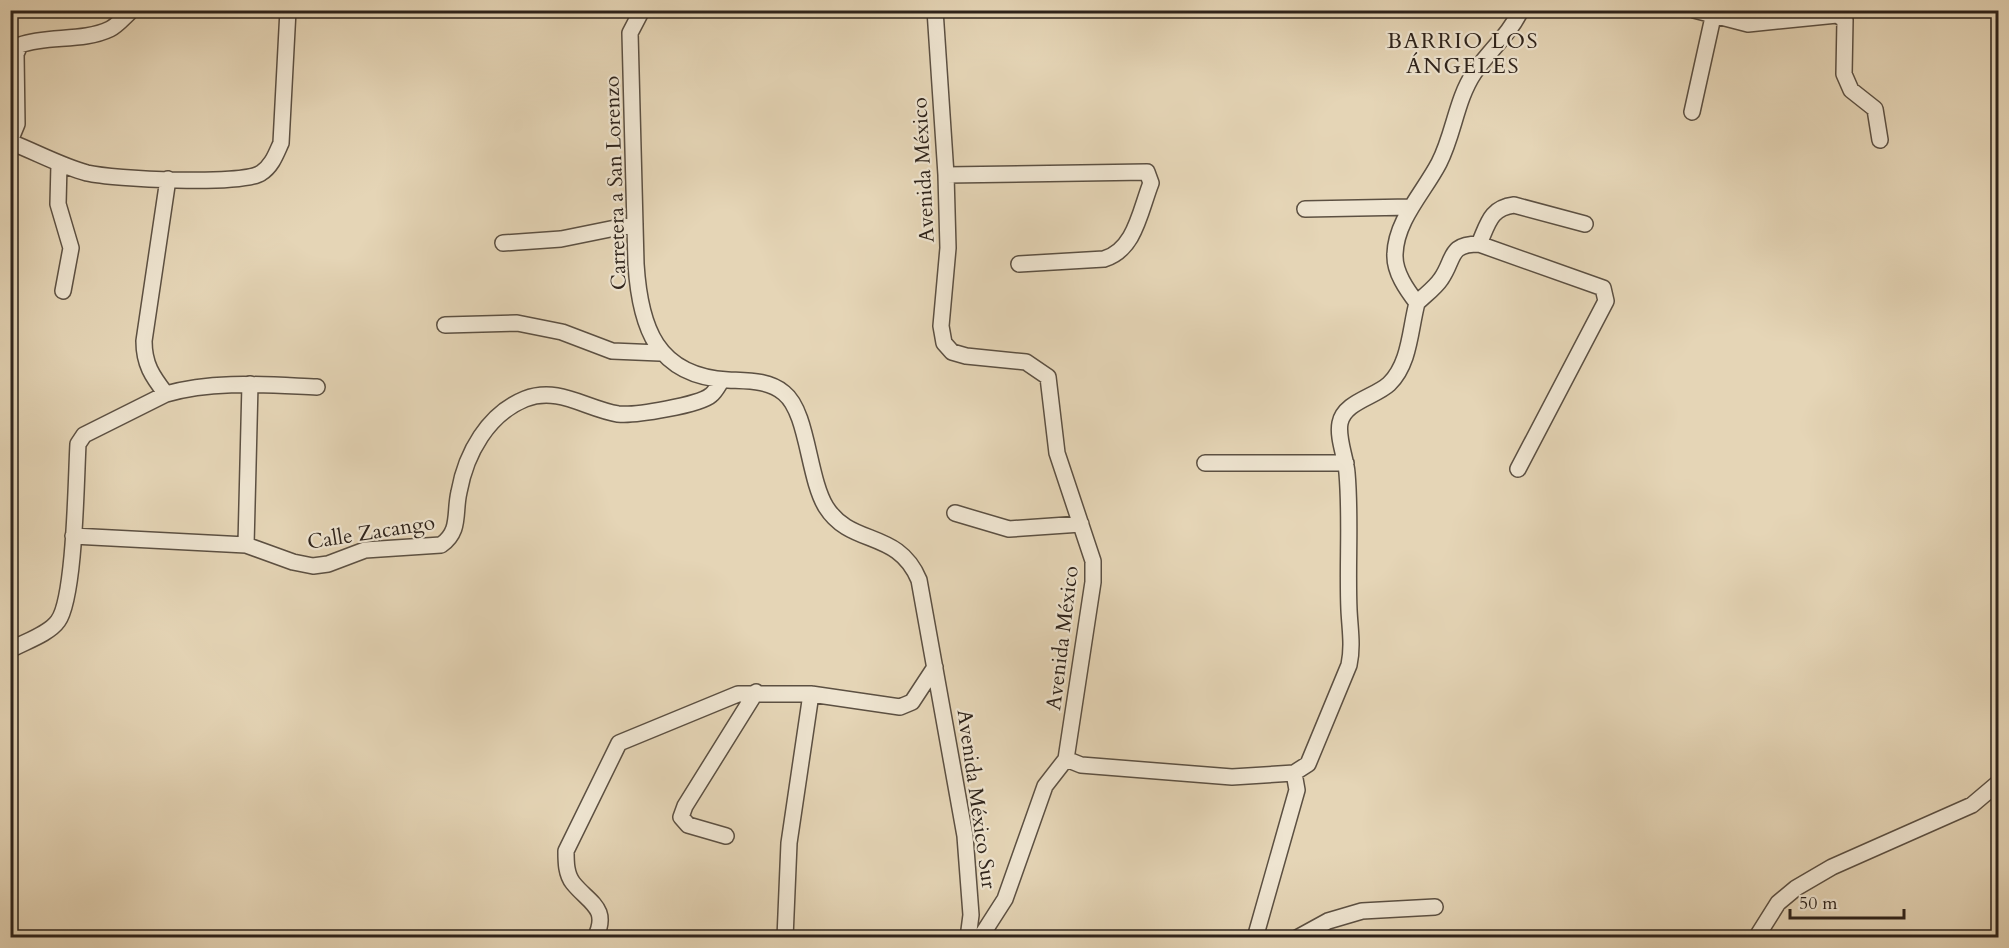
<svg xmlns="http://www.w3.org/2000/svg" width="2009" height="948" font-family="Cardo,serif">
	<rect width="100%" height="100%" fill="#e5d5b6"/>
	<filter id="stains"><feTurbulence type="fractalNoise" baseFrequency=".00333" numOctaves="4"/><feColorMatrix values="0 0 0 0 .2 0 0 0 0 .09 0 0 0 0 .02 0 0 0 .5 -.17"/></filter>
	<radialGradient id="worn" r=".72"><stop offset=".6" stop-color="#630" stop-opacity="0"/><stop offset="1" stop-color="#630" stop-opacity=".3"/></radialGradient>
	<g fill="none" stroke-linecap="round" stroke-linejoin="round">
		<g stroke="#5c5042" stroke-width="18">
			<path id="minor" d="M642 10 630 33 636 264C640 327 656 376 728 380 748 381 769 380 784 393 808 412 808 478 826 507 851 547 898 529 919 580L965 836 971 915 968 938
				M935 10 946 175 948 248 941 326 944 343 952 352 966 356 1026 362 1048 377 1057 453 1093 561V582L1066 759 1045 786 1005 899 980 938
				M1694 10 1748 24 1837 15 1845 20 1844 74 1851 90 1875 109 1880 140
				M1692 112 1713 17
				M10 141 17 124 16 54 20 45C48 35 83 42 110 29 118 25 125 16 132 10
				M10 142C36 152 61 166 87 173 113 179 242 186 261 173 272 166 276 154 281 143L288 10
				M59 164 58 204 71 248 63 291
				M946 175 1147 172 1151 183C1140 211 1135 250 1104 259L1019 264
				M168 179 144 341C144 364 152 376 166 394 214 380 268 385 317 387
				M1305 209 1411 207
				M503 243 561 239 635 224
				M1479 244C1488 224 1490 208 1514 205L1585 224
				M1417 303C1425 295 1435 288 1441 279 1455 259 1448 244 1479 244L1603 288 1606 301 1518 469
				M445 325 517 323 562 332 612 351 660 353
				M1205 463H1346
				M955 513 1009 529 1081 524
				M73 536 246 545 293 562 313 566 328 564 365 550 441 545C461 531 454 513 459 492 466 453 488 414 525 399 559 386 586 409 618 414 634 416 700 405 711 395 716 391 719 384 722 380
				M246 545 250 384
				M10 650C24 642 49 634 58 621 75 598 76 479 78 444L84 435 166 394
				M1066 759 1081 765 1232 777 1294 773 1308 764 1349 665C1353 646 1350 630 1349 610 1347 564 1351 519 1347 473 1346 458 1337 438 1340 423 1344 402 1375 397 1389 384 1410 364 1410 329 1417 303 1407 290 1394 272 1395 254 1396 220 1424 192 1439 163 1454 134 1456 100 1474 73 1489 51 1509 35 1521 10
				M726 836 688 825 681 817 685 806 756 692
				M595 938C610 908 589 903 573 883 566 874 566 862 566 851L619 743 738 694H811L900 707 912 702 935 667
				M785 938 789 843 811 694
				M1255 938 1297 790 1294 773
				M1297 938 1328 921 1362 911 1435 907
				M1756 938 1778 903 1796 888 1832 867 1972 805 1998 783"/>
		</g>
		<use href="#minor" stroke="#eee4d0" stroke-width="15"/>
	</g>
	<g text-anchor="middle" stroke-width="4.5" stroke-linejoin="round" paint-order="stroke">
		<g font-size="21" fill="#2e231b" stroke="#eee4d0">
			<text transform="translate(923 170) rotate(-93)" y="7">Avenida México</text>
			<text transform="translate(615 183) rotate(-92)" y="7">Carretera a San Lorenzo</text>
			<text transform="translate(371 532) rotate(-9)" y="7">Calle Zacango</text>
			<text transform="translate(1062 638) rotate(-83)" y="7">Avenida México</text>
			<text transform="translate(977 799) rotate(82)" y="7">Avenida México Sur</text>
		</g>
		<g font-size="22" letter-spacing="1.5" fill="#2e231b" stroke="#eee4d0">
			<text x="1463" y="48">BARRIO LOS<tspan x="1463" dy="25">ÁNGELES</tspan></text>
		</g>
	</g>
	<rect width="2009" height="948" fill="none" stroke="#e5d5b6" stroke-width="36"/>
	<rect x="12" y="12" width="1985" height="924" fill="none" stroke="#2e231b" stroke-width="3"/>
	<rect x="18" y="18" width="1973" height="912" fill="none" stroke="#2e231b" stroke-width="1.5"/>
	<path d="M1790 909v9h114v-9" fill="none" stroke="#2e231b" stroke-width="3"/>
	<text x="1799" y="909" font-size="18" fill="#2e231b" stroke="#eee4d0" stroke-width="4.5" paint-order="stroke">50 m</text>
	<rect width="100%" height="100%" filter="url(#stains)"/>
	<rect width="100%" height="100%" fill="url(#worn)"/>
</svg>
